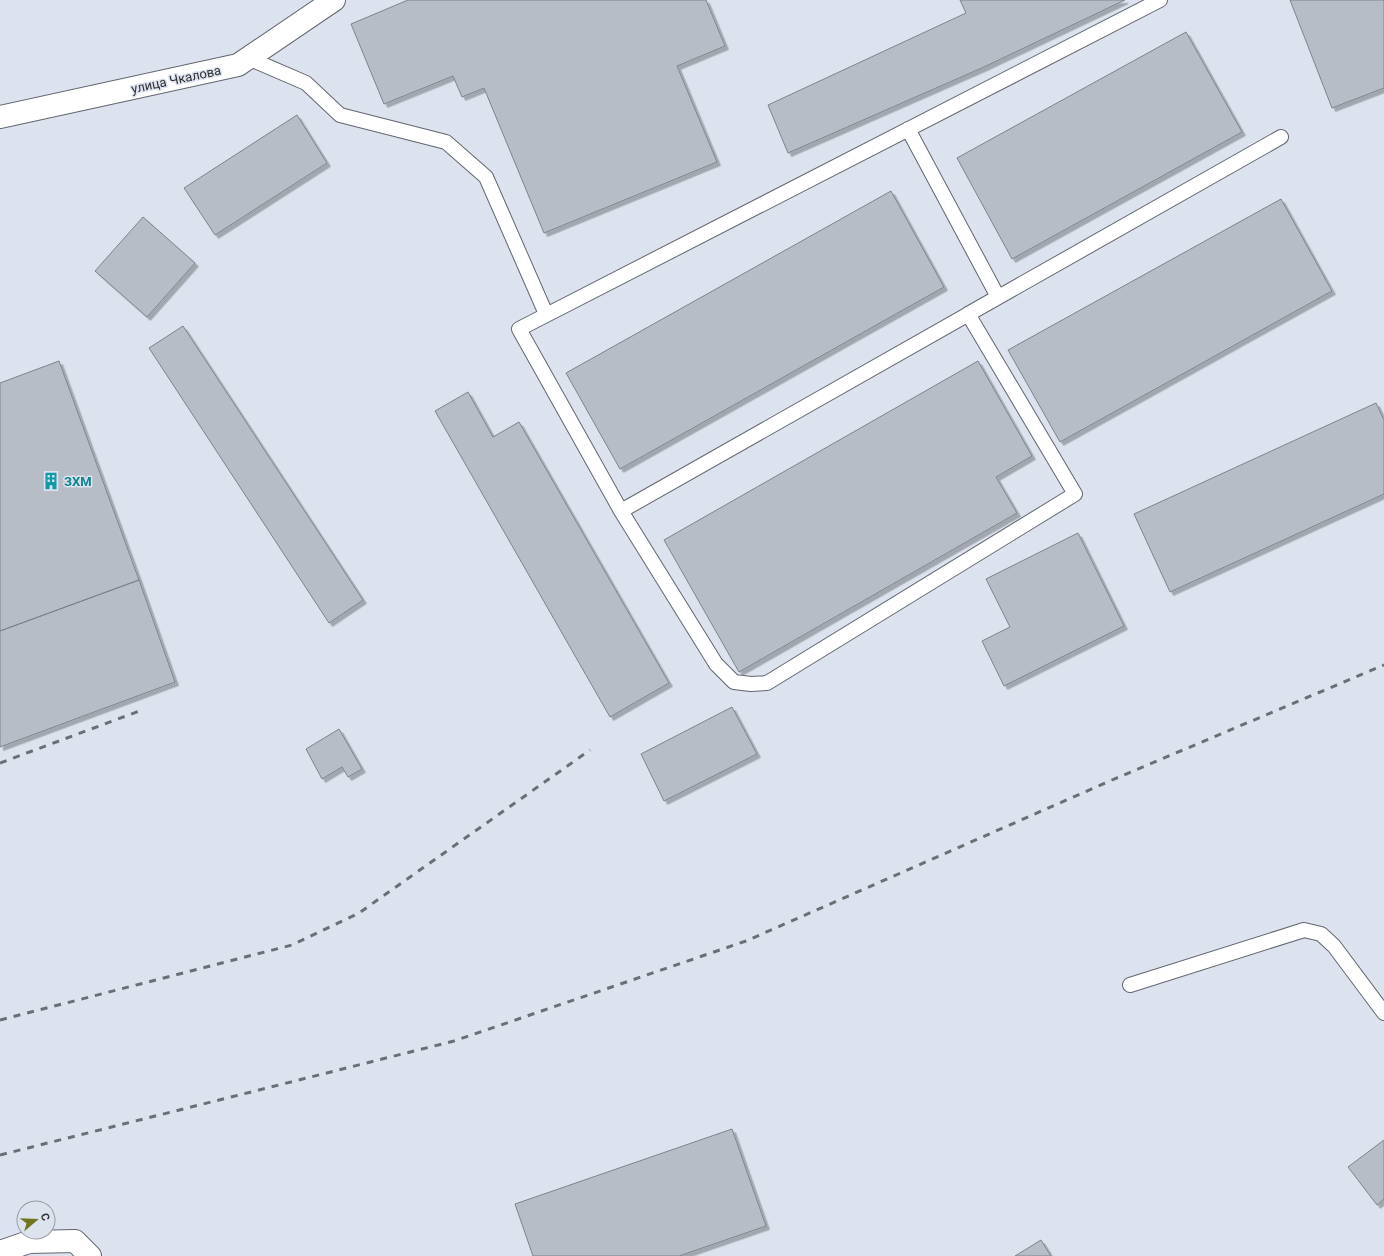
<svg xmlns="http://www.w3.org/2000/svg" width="1384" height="1256" font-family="Roboto,sans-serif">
	<defs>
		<filter id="shadow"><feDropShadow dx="3.5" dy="3.5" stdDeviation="0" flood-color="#0004"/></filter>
	</defs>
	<rect width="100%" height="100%" fill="#dde3ee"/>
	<path fill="#b7bdc7" stroke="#7d838c" filter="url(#shadow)" d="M408 0H706L725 46 677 66 717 162 544 233 484 88 462 97 453 76 384 104 351 24Z
		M960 0H1125L984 67 788 153 768 105 966 13Z
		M1290 0H1384V88L1332 108Z
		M1186 32 1242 132 1012 259 957 158Z
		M297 115 327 163 215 235 184 188Z
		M891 191 944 287 620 469 566 373Z
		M1281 199 1332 291 1060 442 1008 350Z
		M143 217 195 263 147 317 95 271Z
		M183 326 363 600 329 623 149 348Z
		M59 361 139 580 0 631V383Z
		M978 361 1032 456 996 477 1017 513 739 672 664 540Z
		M468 392 493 437 519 422 669 683 610 717 435 411Z
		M1376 403 1384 420V494L1170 592 1134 514Z
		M1078 533 1124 626 1004 686 982 641 1010 627 986 579Z
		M139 580 175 682 0 747V631Z
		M732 707 757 754 664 801 641 754Z
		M339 729 362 769 348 777 342 767 322 779 306 749Z
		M732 1129 766 1226 679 1256H533L515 1204Z
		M1384 1140V1199L1377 1205 1348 1167Z
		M1041 1240 1051 1256H1015Z"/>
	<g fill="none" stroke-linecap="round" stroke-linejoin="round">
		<g stroke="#61666f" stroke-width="16">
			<path id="service" d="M1160 0 519 329 621 511 1281 137
				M248 58 306 83 340 115 446 142 486 177 546 314
				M621 511 716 664 734 682 751 684 767 683 1075 494 968 314 998 297 908 129
				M1130 985 1304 930 1321 934 1334 946 1384 1013"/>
		</g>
		<g stroke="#61666f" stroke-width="24">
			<path id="minor" d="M0 117 238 65 334 0
				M0 1252 29 1242 75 1241 90 1256"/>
		</g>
		<use href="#service" stroke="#fff" stroke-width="14"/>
		<use href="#minor" stroke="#fff" stroke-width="22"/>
		<path stroke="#6b6f75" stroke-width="3" stroke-dasharray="7 7" stroke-linecap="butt" d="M0 763 142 710
			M0 1020 292 945 359 913 590 750
			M0 1155 454 1041 746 941 1112 780 1384 665"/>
	</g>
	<defs>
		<g id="building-bare" transform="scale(1.38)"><path d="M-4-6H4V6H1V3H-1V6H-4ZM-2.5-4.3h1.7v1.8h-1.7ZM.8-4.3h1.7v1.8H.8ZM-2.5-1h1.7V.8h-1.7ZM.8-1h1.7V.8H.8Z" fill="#0f9aa8" stroke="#dde3ee" stroke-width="2.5" paint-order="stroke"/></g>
	</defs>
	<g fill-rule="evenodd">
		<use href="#building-bare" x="51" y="481"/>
	</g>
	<g text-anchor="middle" stroke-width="3" stroke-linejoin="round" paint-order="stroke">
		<g font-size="13" fill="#2e3034" stroke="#dde3ee">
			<text transform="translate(176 79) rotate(-12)" y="5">улица Чкалова</text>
		</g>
		<g font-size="13" font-weight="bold" fill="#0d838f" stroke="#dde3ee" text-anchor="start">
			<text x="64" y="486">ЗХМ</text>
		</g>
	</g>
	<g transform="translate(36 1220) rotate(71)"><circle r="19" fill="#dde3ee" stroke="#979ba4"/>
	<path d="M0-3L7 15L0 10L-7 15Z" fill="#70761e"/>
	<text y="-6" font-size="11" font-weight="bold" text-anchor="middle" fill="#2e3034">С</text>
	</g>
</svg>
